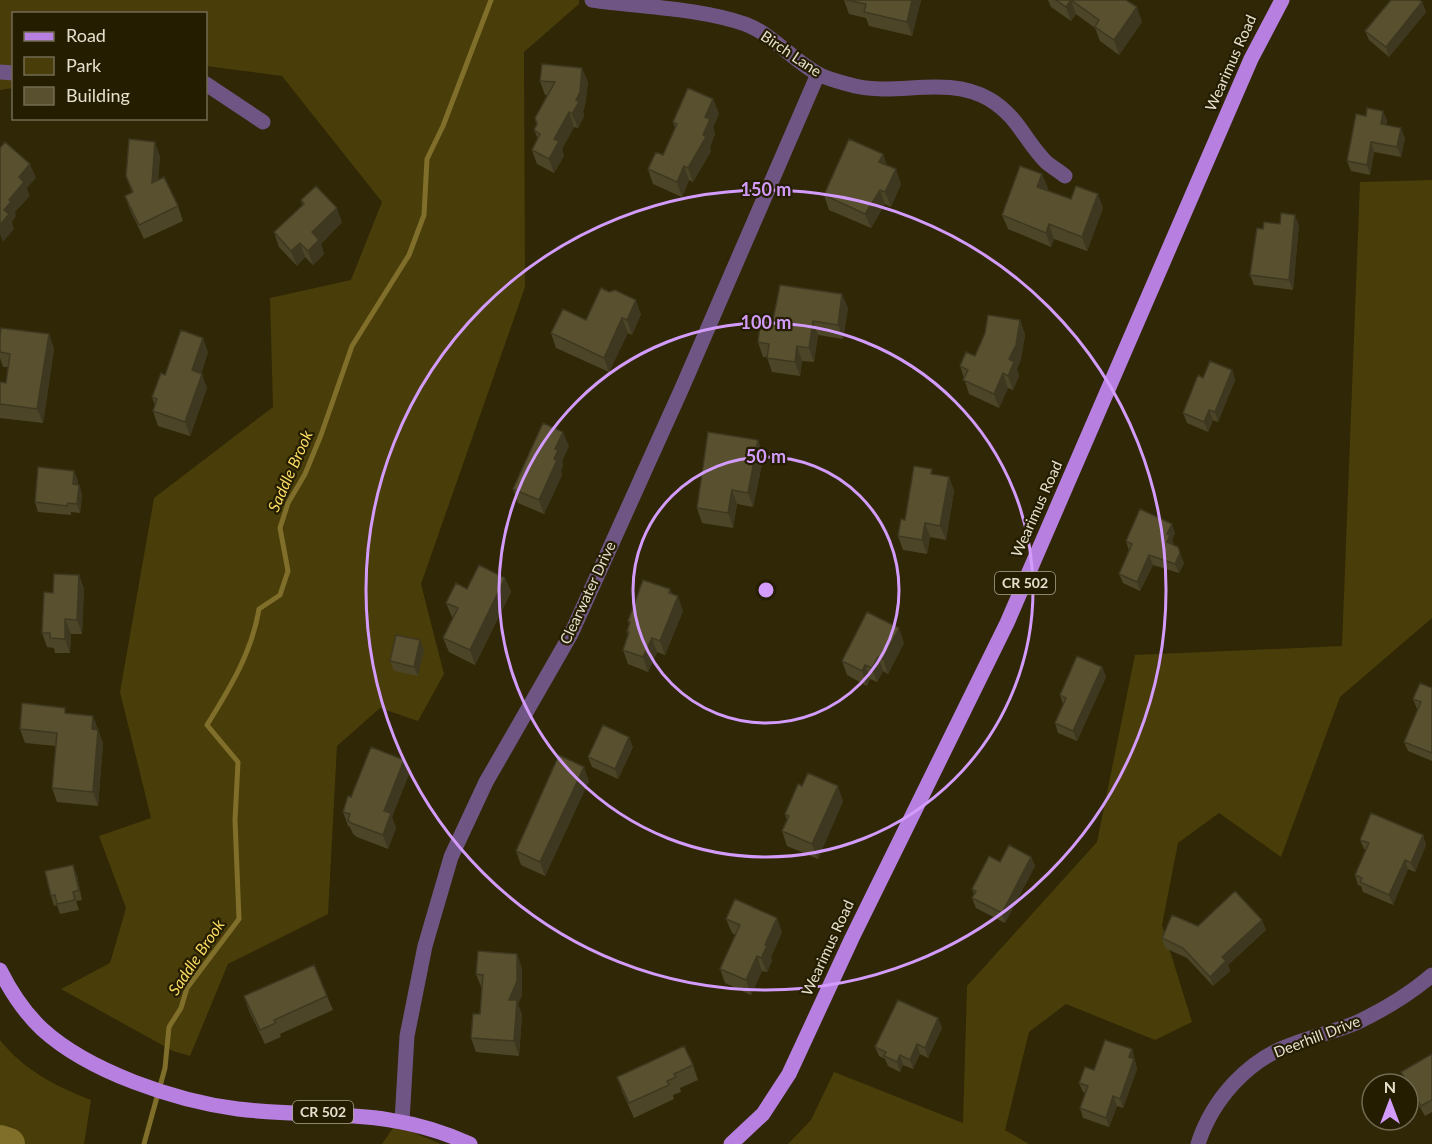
<svg xmlns="http://www.w3.org/2000/svg" width="1432" height="1144" font-family="Lato,sans-serif">
	<rect width="100%" height="100%" fill="#2f2706"/>
	<path fill="#493d09" d="M0 0H579V4L524 52 525 287 421 584 444 674 418 721 380 708 337 746 328 914 228 964 190 1056 173 1051 61 989 110 963 126 908 99 836 151 818 120 692 154 498 273 407 270 298 351 280 382 202 282 76 206 66V14H14L13 88 0 90Z
		M1432 180V618L1340 697 1281 857 1219 813 1178 843 1162 925 1192 1022 1155 1040 1066 1004 1029 1032 1005 1130 1029 1144H788L811 1120 834 1072 963 1123 967 986 1097 842 1135 655 1342 646 1360 182Z
		M0 1040C24 1070 55 1086 91 1100L84 1144H0Z
		M395 1125 441 1144H382Z"/>
	<g fill="none" stroke-linecap="round" stroke-linejoin="round">
		<path stroke="#806f2a" stroke-width="5" d="M144 1144 165 1068 169 1027 181 1008 187 988 239 919 235 820 238 762 207 725C230 688 252 652 259 609L280 595 288 571 280 528 288 503 305 474 321 435 352 346 409 255 424 215 427 159 443 126 491 0"/>
		<path stroke="#806f2a" stroke-width="32" d="M0 1141 9 1144"/>
		<path stroke="#6f5584" stroke-width="15" d="M592 0C640 7 699 8 745 24 774 35 793 61 820 75 831 80 843 83 855 86 900 96 946 75 989 99 1019 117 1024 140 1046 162 1052 167 1059 171 1065 176
			M0 72 14 73
			M206 84 263 122
			M402 1121 407 1036 425 946 451 857 486 782 571 634 682 388 818 74
			M1198 1144C1212 1100 1248 1059 1293 1044 1314 1036 1337 1031 1358 1022 1385 1009 1410 994 1432 975"/>
		<path stroke="#b780e0" stroke-width="15" d="M0 970C11 992 24 1012 42 1029 89 1072 176 1101 238 1109 322 1119 388 1106 470 1144
			M731 1144 763 1114 789 1074 852 938 1007 623 1251 59 1282 0"/>
	</g>
	<path fill="#4c4528" d="M844 0H921L912 36 869 26 866 18 849 14Z
		M1048 0H1126L1142 22 1119 55 1100 41 1095 28 1076 14 1071 21 1051 7Z
		M1422 2 1426 12 1389 57 1369 40 1365 31Z
		M540 81 588 82 585 106 583 111 584 116 578 128 574 127 562 149 564 156 554 173 537 164 532 150 538 139 534 130 537 125 535 118 547 95H545Z
		M713 99 719 114 713 127 715 134 710 147 711 151 693 182 689 180 682 197 653 184 648 169 663 155 675 128 673 122Z
		M1383 111 1387 121 1386 125 1405 138 1401 157 1374 152 1370 175 1351 171 1347 161 1366 116Z
		M883 154 887 166 901 184 891 207 885 204 871 228 829 210 824 195Z
		M160 156 158 180 178 206 183 221 144 239 130 210 125 196 132 193 126 176Z
		M1048 188 1047 190 1071 199 1103 208 1087 251 1054 239 1051 247 1008 229 1002 215Z
		M301 200 342 222 321 244 324 254 313 265 305 257 297 266 279 247 274 232 302 205Z
		M1280 224 1299 225 1293 290 1254 285 1250 275 1263 229Z
		M848 308 843 339 818 335 814 362 802 361 800 376 772 372 767 357H763L758 342 773 320Z
		M641 314 632 335 628 333 609 372 556 348 551 333 586 320Z
		M1020 320 1025 335 1021 359 1017 369 1019 376 1013 390 1008 388 999 408 969 394 960 366 975 356 985 333Z
		M49 334 54 349 43 423 0 418V382L6 383 8 367H3L0 358V337Z
		M208 352 201 374 207 388 190 436 158 426 153 411 155 405 152 397 165 375Z
		M1232 370 1235 380 1218 422 1213 420 1208 432 1187 423 1183 413 1203 378Z
		M569 446 562 461 563 465 561 471 562 475 544 514 518 503 513 489Z
		M764 455 753 507 737 504 733 528 702 523 697 508Z
		M74 471 78 481 77 485H79L82 495 80 513 71 512V515L38 512 35 502Z
		M934 474 949 477 954 491 946 540 930 537 927 554 903 550 898 536 905 520Z
		M1175 533 1172 540 1174 545 1184 563 1179 573 1153 565 1140 591 1123 583 1119 574 1129 551 1126 541Z
		M79 575 84 589 82 634H71L70 653H55L54 648 47 647 42 633 53 593Z
		M505 578 511 592 475 665 449 652 443 638 453 618 452 617 446 603 467 589Z
		M670 589 672 594 683 611 665 655 657 652 648 672 628 664 623 650 628 635 627 632 629 625 628 621Z
		M904 643 888 674 883 671 877 682 870 679 867 686 847 675 842 661Z
		M424 650 418 676 394 671 390 661Z
		M1102 667 1106 677 1077 741 1058 733 1055 723 1063 704 1060 695Z
		M1432 688V761L1408 751 1404 742 1418 709H1417L1413 699Z
		M67 713 93 716 103 744 98 806 57 802 52 788 56 746 25 743 20 729Z
		M633 747 618 779 592 767 588 757Z
		M404 760 409 774 392 817 396 828 388 849 357 837 353 834 350 827 348 826 343 812 351 797Z
		M589 781 545 876 521 865 516 851Z
		M843 801 818 859 787 846 782 831 787 820 785 814Z
		M1423 835 1426 845 1415 872 1408 869 1393 905 1363 892 1361 886 1358 885 1355 875 1366 850 1364 849 1360 840Z
		M1031 857 1035 866 1005 923 976 908 972 898 974 894 972 889 1000 862Z
		M77 875 82 900 76 901 79 910 60 914 57 905 54 906 51 896Z
		M726 919 782 932 771 957 772 961 767 972 762 971 751 995 725 983 720 969 735 935 732 933Z
		M1262 920 1266 930 1228 965 1230 971 1213 986 1187 958 1165 948 1162 938 1198 926Z
		M517 954 522 969V995L518 1004 522 1015 519 1056 476 1052 471 1038 480 1014 482 989 476 974Z
		M244 996H327L333 1010 280 1034 281 1037 265 1044 249 1011Z
		M938 1018 942 1028 928 1058 920 1054 913 1069 903 1065 900 1072 888 1066 885 1059 879 1056 875 1047Z
		M1132 1049 1137 1069 1123 1108 1117 1106 1109 1127 1083 1118 1080 1108 1085 1093 1083 1092 1079 1083 1094 1070Z
		M1432 1054V1112L1425 1116 1408 1087V1084H1406L1405 1082 1401 1072Z
		M693 1065 698 1080 680 1088 681 1092 673 1095 674 1099 634 1118 622 1091 617 1077Z"/>
	<path fill="#3e3821" d="M912 0H921L912 36 907 22Z
		M1071 0 1076 14 1071 21 1066 7Z
		M1422 2 1426 12 1389 57 1386 47Z
		M1137 7 1142 22 1119 55 1114 40Z
		M582 68 588 82 585 106 583 111 584 116 578 128 572 114Z
		M713 99 719 114 713 127 715 134 710 147 711 151 693 182 688 168 705 117Z
		M1383 111 1387 121 1385 134 1381 124Z
		M569 112 574 127 562 149 564 156 554 173 549 159 554 139Z
		M1401 128 1405 138 1401 157 1397 147Z
		M155 142 160 156 157 198 152 183Z
		M1371 142 1374 152 1370 175 1367 165Z
		M883 154 888 168 879 162Z
		M30 164 36 178 27 188 30 196 15 212 16 216 12 222 14 229 3 242 0 234V225L4 210 19 177Z
		M684 166 689 180 682 197 677 182Z
		M896 169 901 184 891 207 885 192Z
		M1042 174 1048 188 1043 201 1037 187Z
		M880 190 885 204 871 228 865 214Z
		M1098 194 1103 208 1087 251 1082 237Z
		M337 208 342 222 321 244 324 254 313 265 308 251 312 232Z
		M1295 215 1299 225 1293 290 1289 280Z
		M1049 224 1054 239 1051 247 1046 233Z
		M300 243 305 257 297 266 291 251Z
		M842 294 848 308 843 339 838 325Z
		M636 300 641 314 632 335 627 320Z
		M622 318 628 333 609 372 604 358Z
		M1020 320 1025 335 1021 359 1017 369 1019 376 1013 390 1008 376 1009 359Z
		M813 321 818 335 814 362 809 348Z
		M49 334 54 349 43 423 37 409Z
		M203 338 208 352 197 385 192 370Z
		M797 346 802 361 800 376 795 362Z
		M1232 370 1235 380 1218 422 1215 412Z
		M1003 373 1008 388 999 408 994 394Z
		M202 374 207 388 190 436 185 422Z
		M1209 410 1213 420 1208 432 1204 422Z
		M563 432 569 446 562 461 563 465 561 471 562 475 544 514 539 500 554 459 555 449Z
		M758 440 764 455 753 507 748 493Z
		M74 471 78 481 76 494 73 484Z
		M949 477 954 491 946 540 940 526Z
		M79 485 82 495 80 513 77 504Z
		M732 490 737 504 733 528 728 513Z
		M925 523 930 537 927 554 922 540Z
		M1172 524 1175 533 1172 540 1174 545 1167 542V534Z
		M1180 553 1184 563 1179 573 1175 564Z
		M1149 555 1153 565 1140 591 1137 582Z
		M79 575 84 589 82 634 77 620Z
		M505 578 511 592 475 665 470 650Z
		M670 589 675 603 678 596 683 611 665 655 660 641Z
		M65 619 71 634 70 653 65 639Z
		M899 628 904 643 888 674 883 659Z
		M652 638 657 652 648 672 643 657Z
		M420 640 424 650 418 676 414 667Z
		M878 657 883 671 877 682 872 668Z
		M865 665 870 679 867 686 862 671Z
		M1102 667 1106 677 1077 741 1073 731Z
		M93 716 103 744 98 806 93 792 92 729Z
		M629 737 633 747 618 779 615 769Z
		M404 760 409 774 392 817 396 828 388 849 383 835 384 811Z
		M584 767 589 781 545 876 540 862Z
		M838 786 843 801 818 859 812 844Z
		M1423 835 1426 845 1415 872 1411 863Z
		M1031 857 1035 866 1005 923 1002 913Z
		M1405 860 1408 869 1393 905 1389 895Z
		M73 865 77 875 82 900 79 890Z
		M777 918 782 932 771 957 772 961 767 972 761 958 765 945Z
		M1262 920 1266 930 1228 965 1230 971 1213 986 1210 977 1222 957Z
		M517 954 522 969V995L518 1004 522 1015 519 1056 514 1041 509 1000Z
		M757 956 762 971 751 995 746 980Z
		M938 1018 942 1028 928 1058 925 1048Z
		M917 1044 920 1054 913 1069 910 1060Z
		M1132 1049 1137 1069 1123 1108 1120 1099 1129 1057Z
		M900 1055 903 1065 900 1072 897 1062Z
		M1113 1096 1117 1106 1109 1127 1106 1118Z"/>
	<path fill="#58502f" stroke="#3e3821" stroke-width="1.5" d="M846 0H912L907 22 864 12 866 4Z
		M1056 0H1126L1137 7 1114 40 1095 27 1099 20 1071 0 1066 7Z
		M1391 0H1419L1422 2 1386 47 1365 31Z
		M542 64 582 68 580 92 576 100 579 102 572 114 569 112 554 139 559 141 549 159 532 150 540 134 534 130 537 124 535 118 555 82 540 81Z
		M688 88 713 99 705 117 710 119 703 135 706 137 688 168 684 166 677 182 648 169 656 152 663 155 677 124 673 122Z
		M1367 108 1383 111 1381 124 1401 128 1397 147 1371 142 1367 165 1347 161 1356 114 1366 116Z
		M129 139 155 142 152 183 164 177 178 206 139 225 125 196 133 192 126 176Z
		M849 139 883 154 879 162 896 169 885 192 880 190 865 214 824 195Z
		M5 142 30 164 19 177 24 182 9 200 11 202 4 210 9 214 0 225V148Z
		M1020 166 1042 174 1037 187 1071 199 1076 186 1098 194 1082 237 1049 224 1046 233 1002 215Z
		M316 186 337 208 312 232 319 240 308 251 300 243 291 251 274 232 304 204 301 200Z
		M1281 213 1295 215 1289 280 1250 275 1257 228 1263 229 1264 222 1280 224Z
		M780 285 842 294 838 325 813 321 809 348 797 346 795 362 767 358 769 344 758 342 761 318 773 320Z
		M601 288 609 292 615 290 636 300 627 320 622 318 604 358 551 333 563 309 586 320Z
		M988 315 1020 320 1016 345 1009 359 1014 362 1008 376 1003 373 994 394 963 380 968 370 960 366 966 352 975 356 985 333Z
		M1 328 49 334 37 409 0 404V382L6 383 10 354 0 352V337Z
		M181 330 203 338 192 370 202 374 185 422 153 411 157 399 152 397 161 373 165 375Z
		M1210 361 1232 370 1215 412 1209 410 1204 422 1183 413 1198 375 1203 378Z
		M543 423 563 432 555 449 558 450 554 459 557 460 539 500 513 489Z
		M708 432 758 440 748 493 732 490 728 513 697 508Z
		M914 466 932 469 931 474 949 477 940 526 925 523 922 540 898 536 901 519 905 520Z
		M38 467 74 471 73 484 79 485 77 504 68 503 67 506 35 502Z
		M1140 509 1172 524 1167 534 1170 535 1167 542 1178 547 1180 553 1175 564 1149 555 1137 582 1119 574 1132 544 1126 541Z
		M479 565 505 578 470 650 443 638 458 608 446 603 456 583 467 589Z
		M54 574 79 575 77 620 65 619V639L50 638V633H42L44 592 53 593Z
		M643 580 670 589 669 593 678 596 660 641 652 638 643 657 623 650 629 632H627L630 622 628 621Z
		M867 612 899 628 883 659 878 657 872 668 865 665 862 671 842 661Z
		M396 635 420 640 414 667 390 661Z
		M1077 656 1102 667 1073 731 1055 723 1066 698 1060 695Z
		M1420 683 1432 688V753L1404 742 1421 702 1413 699Z
		M22 703 65 708V713L93 716 92 729 98 730 93 792 52 788 57 733 20 729Z
		M603 725 629 737 615 769 588 757Z
		M371 747 404 760 384 811 391 813 383 835 351 823 348 820 350 814 343 812 348 796 351 797Z
		M559 755 584 767 540 862 516 851Z
		M808 773 838 786 812 844 782 831 789 816 785 814 798 784 802 786Z
		M1371 813 1423 835 1411 863 1405 860 1389 895 1360 882 1362 878 1355 875 1369 843 1360 840Z
		M1009 845 1031 857 1002 913 972 898 976 891 972 889 989 856 1000 862Z
		M73 865 79 890 73 892 75 900 57 904 55 895 51 896 45 871Z
		M1235 891 1262 920 1222 957 1226 961 1210 977 1183 948 1162 938 1172 915 1198 926Z
		M735 899 777 918 765 945 767 946 761 958 757 956 746 980 720 969 740 925 726 919Z
		M478 951 517 954V981L509 1000H517L514 1041 471 1038 473 1014H480L483 975 476 974Z
		M314 965 327 996 274 1020 276 1023 260 1030 244 996Z
		M898 1000 938 1018 925 1048 917 1044 910 1060 900 1055 897 1062 884 1056 886 1052 875 1047Z
		M1105 1040 1132 1049 1129 1057 1134 1059 1120 1099 1113 1096 1106 1118 1080 1108 1088 1086 1079 1083 1085 1067 1094 1070Z
		M684 1046 693 1065 674 1074 676 1077 667 1081 669 1085 629 1103 617 1077Z
		M1432 1054V1100L1421 1106 1401 1072Z"/>
	<g fill="none" stroke="#d39cfc" stroke-width="3">
		<circle cx="766" cy="590" r="133"/>
		<circle cx="766" cy="590" r="267"/>
		<circle cx="766" cy="590" r="400"/>
	</g>
	<g text-anchor="middle" stroke-width="4.5" stroke-linejoin="round" paint-order="stroke">
		<g fill="#251d00" stroke="#aba690" stroke-width="1.5">
			<rect x="995" y="572" width="60" height="22" rx="4.5"/>
			<rect x="293" y="1101" width="60" height="22" rx="4.5"/>
		</g>
		<g font-size="14" font-weight="bold" fill="#e5e0ce">
			<text x="1025" y="588">CR 502</text>
			<text x="323" y="1117">CR 502</text>
		</g>
		<g font-size="15" fill="#e5e0ce" stroke="#251d00">
			<text transform="translate(791 54) rotate(34)" y="5">Birch Lane</text>
			<text transform="translate(1231 63) rotate(-66)" y="5">Wearimus Road</text>
			<text transform="translate(1037 509) rotate(-66)" y="5">Wearimus Road</text>
			<text transform="translate(588 593) rotate(-65)" y="5">Clearwater Drive</text>
			<text transform="translate(828 948) rotate(-65)" y="5">Wearimus Road</text>
			<text transform="translate(1317 1037) rotate(-21)" y="5">Deerhill Drive</text>
		</g>
		<g font-size="16" font-style="italic" fill="#f9db62" stroke="#251d00">
			<text transform="translate(290 471) rotate(-66)" y="6">Saddle Brook</text>
			<text transform="translate(196 957) rotate(-56)" y="6">Saddle Brook</text>
		</g>
	</g>
	<circle cx="766" cy="590" r="9" fill="#d39cfc" stroke="#251d00" stroke-width="3"/>
	<g font-size="18" text-anchor="middle" font-weight="bold" fill="#d39cfc" stroke="#251d00" stroke-width="4.5" stroke-linejoin="round" paint-order="stroke">
		<text x="766" y="196">150 m</text>
		<text x="766" y="329">100 m</text>
		<text x="766" y="463">50 m</text>
	</g>
	<rect x="12" y="12" width="195" height="108" fill="#251d00" stroke="#726b52" stroke-width="1.5"/>
	<rect x="24" y="32" width="30" height="9" fill="#b780e0" stroke="#726b52" stroke-width="1.5"/>
	<text x="66" y="42" font-size="18" fill="#e5e0ce">Road</text>
	<rect x="24" y="57" width="30" height="18" fill="#493d09" stroke="#726b52" stroke-width="1.5"/>
	<text x="66" y="72" font-size="18" fill="#e5e0ce">Park</text>
	<rect x="24" y="87" width="30" height="18" fill="#58502f" stroke="#726b52" stroke-width="1.5"/>
	<text x="66" y="102" font-size="18" fill="#e5e0ce">Building</text>
	<g transform="translate(1390 1102)"><circle r="28" fill="#251d00" stroke="#726b52" stroke-width="1.5"/>
	<path d="M0-4.5L10 22L0 15L-10 22Z" fill="#d39cfc"/>
	<text y="-9" font-size="16" font-weight="bold" text-anchor="middle" fill="#e5e0ce">N</text>
	</g>
</svg>
